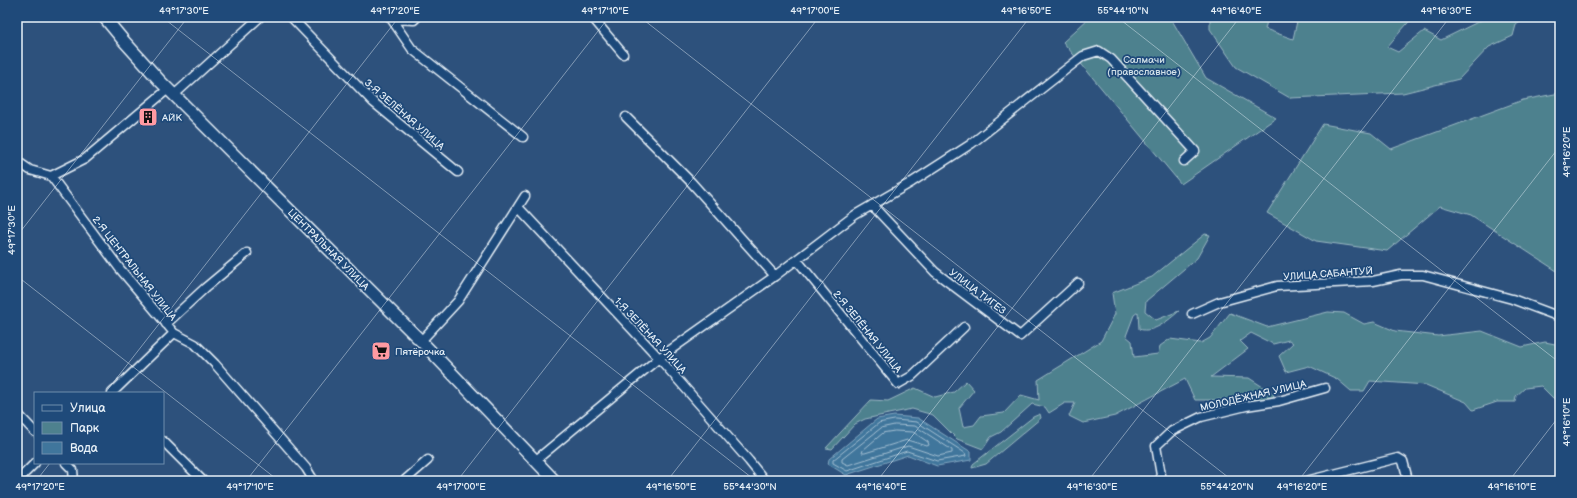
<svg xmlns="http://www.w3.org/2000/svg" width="1577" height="498" font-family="'Balsamiq Sans',sans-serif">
	<rect width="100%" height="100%" fill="#2d517c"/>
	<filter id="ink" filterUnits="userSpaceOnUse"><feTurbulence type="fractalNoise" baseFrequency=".025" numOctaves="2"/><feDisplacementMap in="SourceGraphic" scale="8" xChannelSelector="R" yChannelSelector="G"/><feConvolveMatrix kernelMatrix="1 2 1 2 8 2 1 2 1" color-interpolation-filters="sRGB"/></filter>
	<g filter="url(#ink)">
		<path fill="#4e818e" stroke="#9bb9c3" d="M1090 17H1170L1206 78 1276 118 1181 184 1063 42Z
			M1210 17H1268L1265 29 1293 39 1298 17H1413L1387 47 1398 52 1424 31 1441 40 1488 17H1527L1516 25 1513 36 1489 47 1459 79 1403 93 1290 98 1236 67 1210 29Z
			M1560 93V273L1471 215 1440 206 1387 251 1316 241 1267 213 1323 124 1371 133 1391 149 1523 100Z
			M1205 234 1210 235 1197 258 1146 301 1145 311 1156 320 1179 311C1169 320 1153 334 1139 329L1138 312 1134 315 1126 336 1132 341 1134 357 1158 354 1160 346 1170 339 1201 343 1210 338 1230 313 1267 327 1328 312 1344 313 1364 324 1374 322 1395 331 1438 336 1482 331 1522 347 1545 342 1560 345V399L1553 398 1541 386 1525 388 1516 396 1515 402H1497L1473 410 1466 402 1426 385 1370 381 1364 391H1351L1337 379 1309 366 1286 372 1279 356 1293 343 1289 340 1273 344 1251 333 1240 341 1248 349 1211 377 1249 378 1274 394 1272 403 1266 405 1243 400H1195L1185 379 1115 416 1083 423 1069 416 1075 403H1065L1049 413 1045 407 1032 404 1001 432 991 437 983 449 957 439 933 415 912 409 865 419 855 424 832 449 826 448 871 400 888 401 915 388 935 397 954 392 966 381 974 390 959 408 963 427 974 425 981 416 1004 413 1021 395 1039 400 1038 380 1101 341 1115 314 1112 293 1152 277Z
			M1040 414 1041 418 986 464 972 468 973 464 1033 417Z"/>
		<path fill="#40769c" stroke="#83a7c1" d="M894 416 918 418 971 452V460L937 466 908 455 846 475 828 464 829 459 877 419Z"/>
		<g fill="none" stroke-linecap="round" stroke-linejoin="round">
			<path stroke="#a5c0d3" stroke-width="1" d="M895 420 917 422 965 453 966 456 937 461 907 451 847 471 833 463V460L879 423Z
				M895 425 915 426 952 450V453L938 456 908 446 848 465 842 462V459L881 428Z
				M895 431 913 432 928 442 929 445 927 446 907 440 865 453H862L863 450 883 433Z"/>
			<g stroke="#e8f1f8" stroke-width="11">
				<path id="street" d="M291 17 373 102 458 172
					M390 17 412 49 523 137
					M592 17 623 54
					M393 19 414 20 417 17
					M174 95 260 17
					M626 117 691 182 775 276
					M17 161 30 170 51 176 120 269 174 333 195 344 215 364 306 468 314 481
					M51 176 85 159 168 89
					M872 205 935 272 1020 336 1078 283
					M518 207 659 358 749 461 765 481
					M797 260 898 384 912 376 964 327
					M1192 314 1219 302 1277 286 1373 281 1401 275H1423L1512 299 1560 317
					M166 324 205 288 247 253
					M421 341 458 301 525 196
					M112 393 174 333
					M17 413 35 432
					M163 441 203 481
					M536 460 659 358 775 276 855 215 912 182 971 144 1083 56 1099 51 1111 59 1195 151 1184 161
					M66 463 73 470 74 481
					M17 481 35 463
					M404 481 428 460
					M1162 481 1156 446 1172 431 1201 417 1246 406 1279 401 1325 388
					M1306 481 1398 458 1403 461 1407 476 1405 481"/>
			</g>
			<g stroke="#e8f1f8" stroke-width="14">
				<path id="secondary" d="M104 17 123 40 160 81 421 341 555 481"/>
			</g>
			<use href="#street" stroke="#1f4a7a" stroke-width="8"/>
			<use href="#secondary" stroke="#1f4a7a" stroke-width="11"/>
		</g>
	</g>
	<path fill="none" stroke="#e8f1f8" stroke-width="1" stroke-opacity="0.45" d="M162 17 756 481M640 17 1233 481M1117 17 1560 363M17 236 188 17M17 276 279 481M105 393 399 17M36 481 50 463M246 481 609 17M457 481 819 17M667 481 1030 17M877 481 1240 17M1088 481 1450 17M1298 481 1560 146M1509 481 1560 415"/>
	<defs>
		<g id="building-square" transform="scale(1)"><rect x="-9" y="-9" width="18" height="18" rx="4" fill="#ff9aa2" stroke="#1f4a7a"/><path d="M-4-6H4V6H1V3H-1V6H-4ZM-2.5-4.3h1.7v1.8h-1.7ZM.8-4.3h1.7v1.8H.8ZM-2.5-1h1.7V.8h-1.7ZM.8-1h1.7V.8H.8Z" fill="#111"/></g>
		<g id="supermarket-square" transform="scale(1)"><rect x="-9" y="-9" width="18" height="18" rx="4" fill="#ff9aa2" stroke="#1f4a7a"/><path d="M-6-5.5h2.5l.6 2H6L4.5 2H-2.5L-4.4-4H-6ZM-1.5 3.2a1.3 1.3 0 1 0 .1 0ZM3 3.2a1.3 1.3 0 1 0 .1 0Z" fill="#111"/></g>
	</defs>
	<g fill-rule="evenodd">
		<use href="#building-square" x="148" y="117"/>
		<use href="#supermarket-square" x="381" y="351"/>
	</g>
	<g text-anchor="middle" stroke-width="3.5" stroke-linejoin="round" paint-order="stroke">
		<g font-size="10" fill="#d1e0e8" stroke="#1f4a7a">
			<text x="1144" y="63">Салмачи<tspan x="1144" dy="12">(православное)</tspan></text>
		</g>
		<g font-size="10" fill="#e8f1f8" stroke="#1f4a7a">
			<text transform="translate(405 114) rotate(41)" y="4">3-Я ЗЕЛЁНАЯ УЛИЦА</text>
			<text transform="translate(329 249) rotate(45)" y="4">ЦЕНТРАЛЬНАЯ УЛИЦА</text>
			<text transform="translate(135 268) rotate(52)" y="4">2-Я ЦЕНТРАЛЬНАЯ УЛИЦА</text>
			<text transform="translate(1328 273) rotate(-4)" y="4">УЛИЦА САБАНТУЙ</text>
			<text transform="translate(978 291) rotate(37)" y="4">УЛИЦА ТИГЕЗ</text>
			<text transform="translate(868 331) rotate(51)" y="4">2-Я ЗЕЛЁНАЯ УЛИЦА</text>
			<text transform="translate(651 335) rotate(47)" y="4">1-Я ЗЕЛЁНАЯ УЛИЦА</text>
			<text transform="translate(1253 395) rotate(-13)" y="4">МОЛОДЁЖНАЯ УЛИЦА</text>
		</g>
		<g font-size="10" fill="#e8f1f8" stroke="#1f4a7a" text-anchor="start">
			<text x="162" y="121">АЙК</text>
			<text x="395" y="355">Пятёрочка</text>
		</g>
	</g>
	<rect width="1577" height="498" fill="none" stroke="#1f4a7a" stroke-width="44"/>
	<rect x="34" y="392" width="130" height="72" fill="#1f4a7a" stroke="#6f8dac"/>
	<rect x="42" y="405" width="20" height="6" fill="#1f4a7a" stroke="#6f8dac"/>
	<text x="70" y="412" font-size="12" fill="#e8f1f8">Улица</text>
	<rect x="42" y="422" width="20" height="12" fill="#4e818e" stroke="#6f8dac"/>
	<text x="70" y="432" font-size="12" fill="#e8f1f8">Парк</text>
	<rect x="42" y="442" width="20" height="12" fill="#40769c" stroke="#6f8dac"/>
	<text x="70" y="452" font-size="12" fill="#e8f1f8">Вода</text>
	<rect x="22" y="22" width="1533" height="454" fill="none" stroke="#e8f1f8" stroke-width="1.5"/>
	<g font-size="10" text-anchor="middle" fill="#e8f1f8">
		<text x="184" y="14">49°17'30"E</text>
		<text x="395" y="14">49°17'20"E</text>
		<text x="605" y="14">49°17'10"E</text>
		<text x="815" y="14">49°17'00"E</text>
		<text x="1026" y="14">49°16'50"E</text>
		<text x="1123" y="14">55°44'10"N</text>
		<text x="1236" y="14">49°16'40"E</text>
		<text x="1446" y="14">49°16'30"E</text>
		<text transform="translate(1566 152) rotate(-90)" y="4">49°16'20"E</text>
		<text transform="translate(11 230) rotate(-90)" y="4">49°17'30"E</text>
		<text transform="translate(1566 422) rotate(-90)" y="4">49°16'10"E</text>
		<text x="40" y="490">49°17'20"E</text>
		<text x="250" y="490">49°17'10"E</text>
		<text x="461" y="490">49°17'00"E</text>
		<text x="671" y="490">49°16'50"E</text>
		<text x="750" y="490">55°44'30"N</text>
		<text x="881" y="490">49°16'40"E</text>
		<text x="1092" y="490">49°16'30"E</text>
		<text x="1227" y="490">55°44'20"N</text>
		<text x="1302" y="490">49°16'20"E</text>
		<text x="1512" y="490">49°16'10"E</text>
	</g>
</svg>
